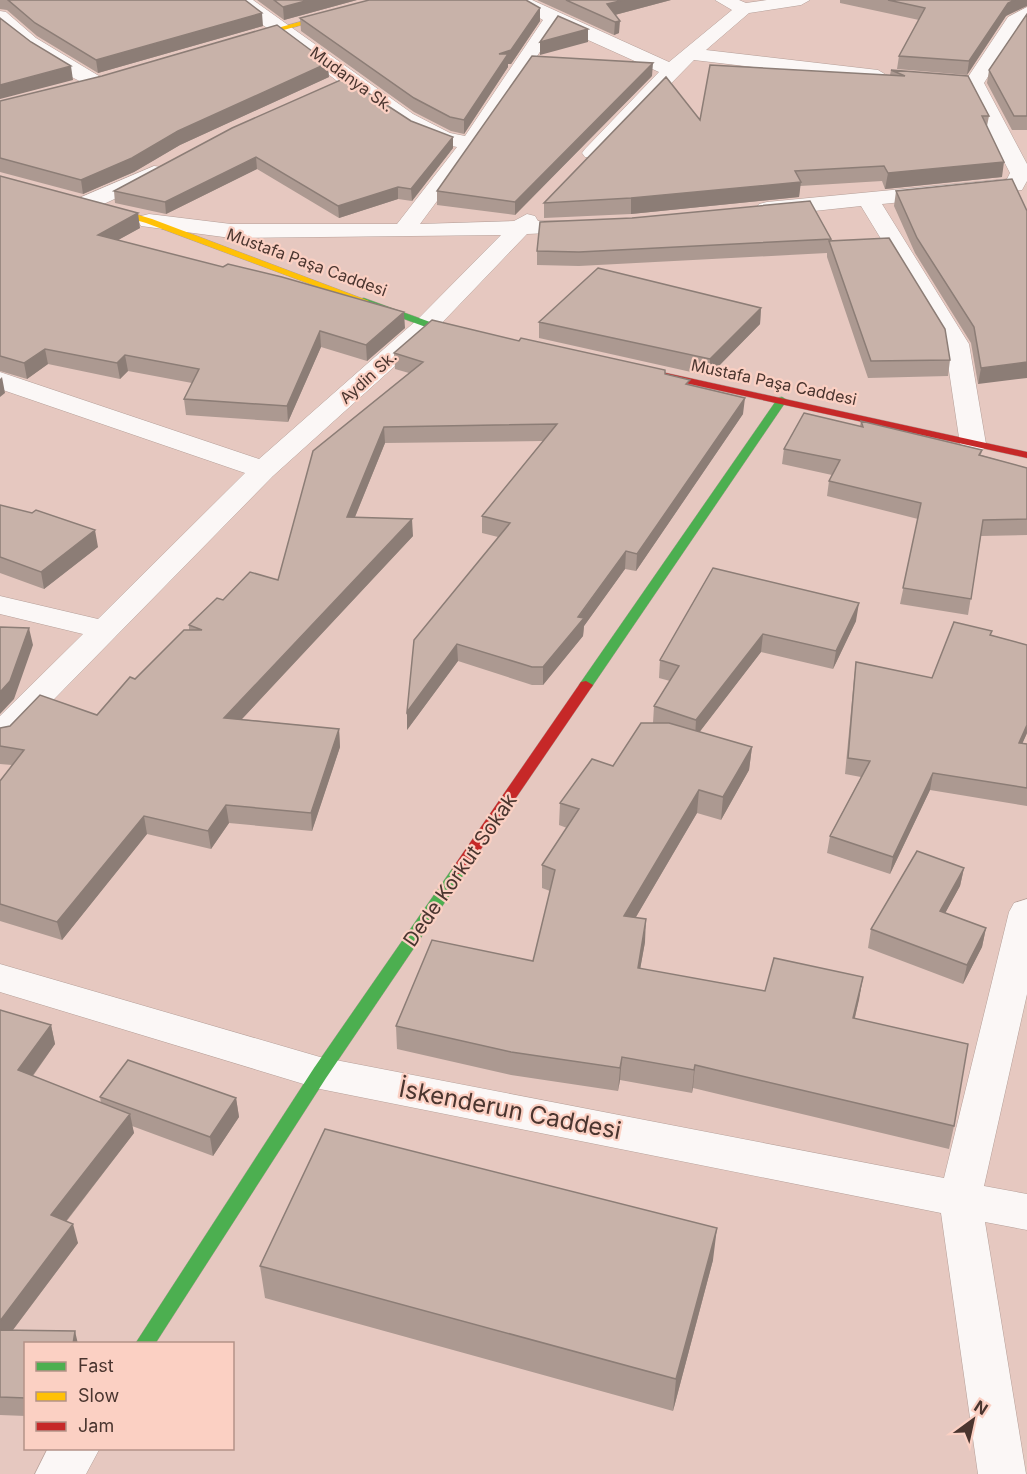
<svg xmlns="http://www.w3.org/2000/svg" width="1027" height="1474" font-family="Inter,sans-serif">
	<rect width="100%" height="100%" fill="#e6c8c0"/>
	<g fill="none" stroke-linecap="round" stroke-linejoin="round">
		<g stroke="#b59f98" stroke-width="1">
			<path id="street" d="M233 0H253L413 114 450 133 465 136 543 20 509 0H532L669 62 732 10 715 0H739L746 3 767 0H810L801 5 749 13 706 50 878 70 888 76 878 82 694 60 599 157H585L582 153 585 149 659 72 557 26 477 147 420 224 514 221 527 214 535 216 538 221H592L595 226 592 231 527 234 436 329 273 476 12 742 0 746V716L83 634 0 614V596L98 619 245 473 0 389V372L259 459 418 319 501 235 231 238 141 226 138 221 141 216 149 214 231 224H397L457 147C399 135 328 73 280 37 266 26 244 15 233 0Z
				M1027 7V20L1021 25 984 83 1027 164V181L1022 190 882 204 969 344 986 444 983 450 973 452 963 450 960 444 945 344 861 206 767 216 759 214 756 209 759 204 767 202 1007 179 1010 173 964 83 1008 17Z
				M0 11 6 12 36 38 104 79 107 83 104 87C83 92 17 41 0 26Z
				M154 166 162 167 165 172 162 177 95 208H79L76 203 79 198Z
				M1027 899V994L984 1186 1027 1194V1230L985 1222 1026 1474H978L941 1213 320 1089 0 992V964L320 1057 944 1178 1009 912 1014 903Z
				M48 1448H100L86 1474H35Z"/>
		</g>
		<g stroke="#b59f98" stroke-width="1">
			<path id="fast" d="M364 298 430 322 476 334 471 337 423 326 361 303V299Z
				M782 397 787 400 591 688H581L579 685 581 682 778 398Z
				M459 865 464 866 466 870 464 874 326 1078 155 1344H135L314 1068 454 866Z"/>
		</g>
		<g stroke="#b59f98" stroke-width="1">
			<path id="slow" d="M379 0H391L241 42 234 40Z
				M95 202 152 219 369 301 361 303 146 223 92 207 91 205Z"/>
		</g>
		<g stroke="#b59f98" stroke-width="1">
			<path id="jam" d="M648 369 1027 452V458L644 374 643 372Z
				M586 681 593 685 464 874H454L452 870 454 866 581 682Z"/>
		</g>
		<use href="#street" fill="#fbf7f6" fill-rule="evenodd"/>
		<use href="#fast" fill="#4caf50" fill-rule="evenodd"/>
		<use href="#slow" fill="#ffc107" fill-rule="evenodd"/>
		<use href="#jam" fill="#c62828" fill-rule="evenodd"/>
	</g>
	<path fill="#ac9991" d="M0 0H245L263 26 98 73 37 36 7 10 0 9Z
		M257 0H357L284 20Z
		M537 0H671L615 15 619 33 614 35Z
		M840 0H1027L1006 16 967 75 897 69 899 56 919 20 840 3Z
		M1027 14V130H1012L987 83 989 70Z
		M300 18 540 21 511 64H508V67L464 134 451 131 414 112 301 31Z
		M891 70 968 76 989 116 987 126 1002 177 885 189 882 181 800 186 799 197 631 214 544 218V203L700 120 890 75Z
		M652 76 515 215 437 205V191Z
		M329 77 180 145 134 172 83 194 0 172V101Z
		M232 128 453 148 412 201 398 199 339 218 257 169 166 214 115 203 114 191Z
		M0 176 140 228 118 240 405 328 367 361 321 347 288 422 186 415 184 399 192 383 128 371 120 379 48 364 27 379 0 371Z
		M896 191 1027 211 978 384 971 343 915 253 894 206Z
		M831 239V241L950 360 948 376 868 378 827 257V253L579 266 537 265V251Z
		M761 308 760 324 709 376 539 338V322Z
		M519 341 665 374 690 385 743 414 636 571 625 569 584 626 583 636 543 685H532L458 661 407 730 498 537 482 533V516L543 441 385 443 355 517 413 536 242 719 339 729 340 747 312 831 229 823 211 849 147 834 62 940 0 921V781L12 765 0 764V728L97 715 135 679 189 630V625L223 600 278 580 409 373 395 369 394 353Z
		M861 421 982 450 981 455 1027 468V535L981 536 968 615 900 604 918 519 827 496 829 481 832 475 782 464 784 449 860 426Z
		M0 505 98 547 44 589 0 573Z
		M713 568 856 621 833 669 761 652 699 732 752 747 749 770 721 820 697 813 636 917 645 942 640 969 765 991 863 977 855 1018 954 1126 949 1149 693 1088 692 1093 620 1080 618 1091 511 1075 397 1049 396 1026 533 961 550 891 542 888V865L567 828 559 825 560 803 613 766 653 723 654 706 670 681 659 678 660 660Z
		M991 635 1027 645V733L1022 744 1027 745V806L930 790 890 874 827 853 830 836 861 777 845 774 854 679 856 662 932 678Z
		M964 868 960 886 945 913 986 928 982 947 963 984 868 948 871 929Z
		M0 1010 51 1025 55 1044 33 1076 101 1103 100 1097 236 1098 239 1117 213 1156 132 1126 134 1133 66 1222 78 1243 13 1330 26 1344V1416L0 1415Z
		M713 1260 673 1411 265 1298 260 1266Z"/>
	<path fill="#8c7d76" d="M309 0H357L284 20 283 7Z
		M624 0H671L607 17V4Z
		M1015 0H1027V6L1006 16 967 75 969 61 1008 3Z
		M540 8V21L511 64H508V67L464 134V120L499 54Z
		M262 13 263 26 98 73 96 60Z
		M620 21 619 33 614 35 615 22Z
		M588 29V42L540 55V42Z
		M328 63 329 77 180 145 134 172 83 194 81 180 178 131Z
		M653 63 652 76 515 215V202Z
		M71 66 73 80 0 99V85Z
		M453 137V148L412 201 411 189Z
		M256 157 257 169 166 214 165 202Z
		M1004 162 1002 177 885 189 888 173Z
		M801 182 799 197 631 214V198Z
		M398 187V199L339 218 338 206Z
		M138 213 140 228 100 250 98 235Z
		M761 308 760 324 709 376 710 359Z
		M404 312 405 328 367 361 366 345Z
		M320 331 321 347 288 422 287 406Z
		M45 349 48 364 27 379 24 363Z
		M125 355 128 371 120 379 117 363Z
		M1027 362V378L978 384 981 368Z
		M2 377 5 393 0 397V379Z
		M745 398 743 414 636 571 637 554Z
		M384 427 385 443 348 534 347 517Z
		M412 519 413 536 226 736 224 718Z
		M95 530 98 547 44 589 41 572Z
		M626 551 625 569 584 626 583 636 543 685V667Z
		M859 603 856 621 833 669 836 651Z
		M29 628 33 645 14 699 0 714V692Z
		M763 634 761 652 695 738 696 720Z
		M457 644 458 661 407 730V712Z
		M1027 725V733L1015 760 1019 743Z
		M339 729 340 747 312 831 311 813Z
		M752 747 749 770 721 820 723 797Z
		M933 773 930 790 890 874 893 857Z
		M699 790 697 813 623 939 624 916Z
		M226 805 229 823 211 849 208 831Z
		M144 816 147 834 62 940 57 922Z
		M964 868 960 886 936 930 940 911Z
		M646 919 645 942 636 992 638 968Z
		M986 928 982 947 963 984 967 965Z
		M863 977 859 1000 849 1041 853 1018Z
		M51 1025 55 1044 23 1089 18 1070Z
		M622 1057 620 1080 618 1091 620 1068Z
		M695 1065 693 1088 692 1093 694 1070Z
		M236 1098 239 1117 213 1156 210 1137Z
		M130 1114 134 1133 56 1234 51 1215Z
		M73 1224 78 1243 0 1347V1321Z
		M717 1228 713 1260 673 1411 676 1379Z
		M75 1331 78 1344H73Z"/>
	<path fill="#c8b2a9" stroke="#8c7d76" stroke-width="1.5" d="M8 0H245L262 13 96 60 35 23Z
		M274 0H309L283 7Z
		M369 0H526L540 8 511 50 499 54H508L464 120 450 117 414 98 300 18Z
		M566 0H624L607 4 620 21 615 22Z
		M888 0H1015L1008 3 969 61 899 56 925 8Z
		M1027 14V116H1014L989 70Z
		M558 16 588 29 540 42Z
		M0 18 31 42 71 66 0 85Z
		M277 25 328 63 178 131 132 158 81 180 0 158V101L102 76Z
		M532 56 653 63 515 202 437 191Z
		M710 65 905 76 891 70 968 76 989 116H982L1004 162 888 173 884 166 795 171 801 182 631 198 544 203 666 77 700 120Z
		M345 78 411 121 453 137 411 189 398 187 338 206 256 157 165 202 114 191 232 128Z
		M0 176 138 213 98 235 223 267 228 264 282 277 404 312 366 345 320 331 287 406 184 399 199 369 125 355 117 363 45 349 24 363 0 356Z
		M1012 179 1027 211V362L981 368 974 327 917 238 896 191Z
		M810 201 831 239 579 252 537 251 540 222 632 218Z
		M889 238 945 329 950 360 871 361 829 241Z
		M598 268 761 308 710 359 539 322Z
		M432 320 519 341 521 338 665 370V374L690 380 686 384 745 398 637 554 626 551 578 617 584 618 543 667H532L457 644 407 712 414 640 510 523 482 516 557 424 384 427 347 517 412 519 224 718 339 729 311 813 226 805 208 831 144 816 57 922 0 904V781L24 750 0 746V728L10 726 40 695 97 715 130 677 135 679 184 630H202L189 625 217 598 223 600 250 572 278 580 313 451 423 362 394 353Z
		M804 413 863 427 861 421 982 450 979 455 1027 468V519L983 520 971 599 903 588 921 503 829 481 840 460 784 449Z
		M0 505 32 513 36 510 95 530 41 572 0 557Z
		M713 568 859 603 836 651 763 634 696 720 654 706 679 666 660 660Z
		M954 622 992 631 990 635 1027 645V725L1019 743 1027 744V788L933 773 893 857 830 836 870 761 848 758 856 662 932 678Z
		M0 627 29 628 10 681 0 692Z
		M641 723H669L752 747 723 797 699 790 624 916 646 919 638 968 765 991 774 958 863 977 853 1018 968 1044 954 1126 695 1065 694 1070 622 1057 620 1068 511 1052 396 1026 432 940 533 961 555 870 542 865 579 809 560 803 592 759 613 766Z
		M917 851 964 868 940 911 986 928 967 965 871 929Z
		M0 1010 51 1025 18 1070 130 1114 51 1215 73 1224 0 1321Z
		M128 1060 236 1098 210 1137 100 1097Z
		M325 1129 717 1228 676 1379 260 1266Z
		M0 1330 75 1331 73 1344H26V1398L0 1397Z"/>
	<g text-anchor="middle" stroke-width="4.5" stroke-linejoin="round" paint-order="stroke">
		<g font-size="16" fill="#4a352f" stroke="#fbd0c3">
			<text transform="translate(352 79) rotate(36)" y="6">Mudanya Sk.</text>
			<text transform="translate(307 262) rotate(20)" y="6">Mustafa Paşa Caddesi</text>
			<text transform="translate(368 377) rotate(-42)" y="6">Aydin Sk.</text>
			<text transform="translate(774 382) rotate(12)" y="6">Mustafa Paşa Caddesi</text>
		</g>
		<g font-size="20" fill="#4a352f" stroke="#fbd0c3">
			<text transform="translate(460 870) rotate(-55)" y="7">Dede Korkut Sokak</text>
		</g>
		<g font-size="24" fill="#4a352f" stroke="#fbd0c3">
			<text transform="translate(510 1110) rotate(11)" y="8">İskenderun Caddesi</text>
		</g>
	</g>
	<rect x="24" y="1342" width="210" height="108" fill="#fbd0c3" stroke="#b49288" stroke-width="1.5"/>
	<rect x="36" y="1362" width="30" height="9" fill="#4caf50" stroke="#b49288" stroke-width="1.5"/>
	<text x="78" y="1372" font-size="18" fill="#4a352f">Fast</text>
	<rect x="36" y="1392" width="30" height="9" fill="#ffc107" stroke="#b49288" stroke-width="1.5"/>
	<text x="78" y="1402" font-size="18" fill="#4a352f">Slow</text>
	<rect x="36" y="1422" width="30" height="9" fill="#c62828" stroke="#b49288" stroke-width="1.5"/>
	<text x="78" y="1432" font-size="18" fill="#4a352f">Jam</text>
	<g transform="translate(973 1420) rotate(33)" stroke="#fbd0c3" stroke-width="4.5" paint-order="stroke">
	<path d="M0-4.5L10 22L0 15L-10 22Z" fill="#4a352f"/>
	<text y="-9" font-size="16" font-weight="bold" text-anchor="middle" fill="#4a352f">N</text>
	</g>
</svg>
